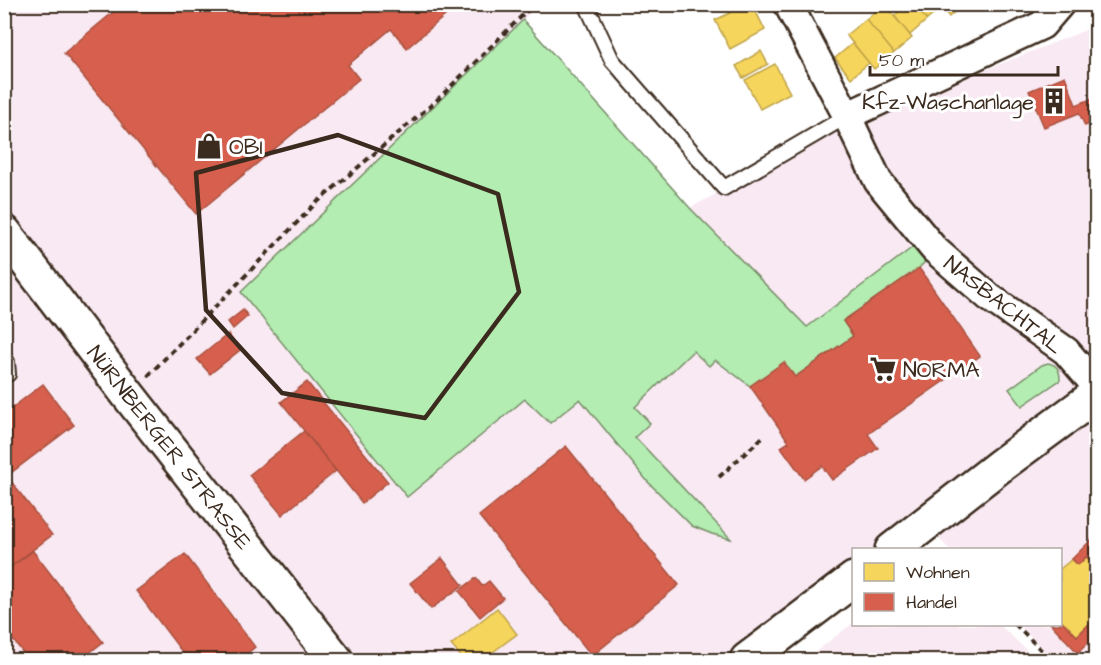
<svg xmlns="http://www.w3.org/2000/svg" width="1101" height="665" font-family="'Architects Daughter',sans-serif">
	<rect width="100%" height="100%" fill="#fff"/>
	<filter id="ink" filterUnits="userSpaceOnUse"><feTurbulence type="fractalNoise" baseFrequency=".0167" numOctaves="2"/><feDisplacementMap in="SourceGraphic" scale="12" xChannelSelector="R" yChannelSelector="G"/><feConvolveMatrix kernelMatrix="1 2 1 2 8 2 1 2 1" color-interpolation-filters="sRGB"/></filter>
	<g filter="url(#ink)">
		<path fill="#f9e9f2" d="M4 5H537L523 20 241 292 407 497 525 399 550 423 667 319 807 327 690 208 837 129 1096 26V658L1094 660H1053L1019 625 1060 624V550L949 549 920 519 879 549 854 550 853 569 733 660H5Z
			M853 623 854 624 1000 625 1037 660H805Z"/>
		<path fill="#b3edb1" stroke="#778c68" stroke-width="1.5" d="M523 20 690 208 807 327 913 247 926 261 919 268 843 321 853 336 795 377 750 386 715 360 709 366 693 351 635 407 650 423 635 437 731 539 712 534 692 526 648 482 580 399 550 423 525 399 407 497 241 292Z
			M1048 363C1058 365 1060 371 1060 380L1022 406 1009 389 1042 365Z"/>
		<path fill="#f6d55c" stroke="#bea249" stroke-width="1.5" d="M725 4H752L765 30 730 49 715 20 730 13Z
			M885 4 912 38 894 53 866 19Z
			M907 4H913L927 20 910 35 894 16Z
			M913 4H939L941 8 927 20Z
			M939 4H963L949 17Z
			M866 19 894 53 874 69 846 35Z
			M853 43 869 63 851 78 835 58Z
			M761 51 768 64 743 78 736 66Z
			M775 64 790 93 760 109 745 80Z
			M1087 557 1096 567V617L1077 636 1060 619V569L1072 559 1078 565Z
			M497 608 517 634 489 655 494 660H464L451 645Z"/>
		<path fill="#d6604d" stroke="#a8503f" stroke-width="1.5" d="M123 4H459L407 48 391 29 348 65 359 79 196 214 64 53Z
			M1065 76 1076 105 1096 97V121L1085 126 1079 113 1044 127 1029 91Z
			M919 268 980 356 868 434 878 448 832 480 822 466 804 479 781 447 789 442 750 386 784 362 795 377 853 336 843 321Z
			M243 310 248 316 233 329 228 322Z
			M228 334 240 350 210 374 197 359Z
			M307 382 388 482 362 503 281 402Z
			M43 384 74 425 7 476 52 535 4 572V414Z
			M304 431 336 471 282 515 249 475Z
			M566 446 679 585 592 656 479 516Z
			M1094 537 1096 539V547L1078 565 1072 559Z
			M1096 547V567L1087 557Z
			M33 551 103 642 80 660H29L4 629V572Z
			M185 554 255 647 239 660H188L136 591Z
			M442 558 463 585 431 609 410 583Z
			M476 578 482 586 489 581 503 598 480 617 459 591Z
			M1096 617V635L1078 653 1051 624H1060V619L1077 636Z"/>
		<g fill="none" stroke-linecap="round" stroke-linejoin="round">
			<g stroke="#3b2a1e" stroke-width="18">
				<path id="lane" d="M586 4 612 60 724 188 847 116
					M4 358 7 362 8 374 4 376"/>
			</g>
			<g stroke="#3b2a1e" stroke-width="32">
				<path id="street" d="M788 4 847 116 878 181 934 249 989 297 1066 351 1096 386
					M847 116 1042 25 1060 4"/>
			</g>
			<g stroke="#3b2a1e" stroke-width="38">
				<path id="primary" d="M4 232 129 396 336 660
					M892 550 1001 465 1096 395
					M747 660 854 579"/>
			</g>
			<path stroke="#3b2a1e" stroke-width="4" stroke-dasharray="6 4.5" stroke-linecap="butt" d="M148 376 315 204 436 101 534 4
				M719 477 764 436
				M1015 624 1051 660"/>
			<use href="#lane" stroke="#fff" stroke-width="14"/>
			<use href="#street" stroke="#fff" stroke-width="27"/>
			<use href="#primary" stroke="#fff" stroke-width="33"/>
		</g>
	</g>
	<path fill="none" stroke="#3b2a1e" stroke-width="4.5" stroke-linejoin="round" d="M338 135 498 194 519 292 425 418 282 393 206 310 196 173Z"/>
	<defs>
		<g id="building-bare" transform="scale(2.07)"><path d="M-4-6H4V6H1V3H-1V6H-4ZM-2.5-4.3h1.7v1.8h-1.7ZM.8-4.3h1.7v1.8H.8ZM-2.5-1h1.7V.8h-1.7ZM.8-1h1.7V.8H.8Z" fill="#3b2a1e" stroke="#fff" stroke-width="2.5" paint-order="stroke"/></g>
		<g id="shop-bare" transform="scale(2.07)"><path d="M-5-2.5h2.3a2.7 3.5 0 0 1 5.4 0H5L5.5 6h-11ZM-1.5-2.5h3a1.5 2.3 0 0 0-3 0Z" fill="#3b2a1e" stroke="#fff" stroke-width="2.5" paint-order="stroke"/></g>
		<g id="supermarket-bare" transform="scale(2.07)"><path d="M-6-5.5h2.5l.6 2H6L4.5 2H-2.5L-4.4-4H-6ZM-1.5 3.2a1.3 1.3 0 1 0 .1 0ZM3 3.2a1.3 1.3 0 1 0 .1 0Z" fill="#3b2a1e" stroke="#fff" stroke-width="2.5" paint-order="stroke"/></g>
	</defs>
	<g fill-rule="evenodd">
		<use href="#building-bare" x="1054" y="101"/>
		<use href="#shop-bare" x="209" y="146"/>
		<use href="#supermarket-bare" x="883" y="369"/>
	</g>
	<g text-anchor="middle" stroke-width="6" stroke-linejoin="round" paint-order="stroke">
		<g font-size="22" fill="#3b2a1e" stroke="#fff" text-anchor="start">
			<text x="1034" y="109" text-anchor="end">Kfz-Waschanlage</text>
			<text x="229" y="154">OBI</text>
			<text x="903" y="377">NORMA</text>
		</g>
		<g font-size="22" fill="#3b2a1e" stroke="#fff">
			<text transform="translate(1004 304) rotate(38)" y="8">NASBACHTAL</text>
			<text transform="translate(170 447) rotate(52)" y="8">NÜRNBERGER STRASSE</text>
		</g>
	</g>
	<rect width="1101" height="665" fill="none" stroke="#fff" stroke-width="24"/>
	<rect x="12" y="12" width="1077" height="641" fill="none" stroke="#3b2a1e" stroke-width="2" filter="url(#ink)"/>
	<rect x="852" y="548" width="210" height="78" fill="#ffffff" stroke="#b1aaa5" stroke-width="1.5"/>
	<rect x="864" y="563" width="30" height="18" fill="#f6d55c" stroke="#b1aaa5" stroke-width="1.5"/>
	<text x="906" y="578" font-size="18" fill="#3b2a1e">Wohnen</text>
	<rect x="864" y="593" width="30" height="18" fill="#d6604d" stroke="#b1aaa5" stroke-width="1.5"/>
	<text x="906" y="608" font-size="18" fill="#3b2a1e">Handel</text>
	<path d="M870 66v9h188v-9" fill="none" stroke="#3b2a1e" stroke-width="3"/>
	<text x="879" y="66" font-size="18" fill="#3b2a1e" stroke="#ffffff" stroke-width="4.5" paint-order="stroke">50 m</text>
</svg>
